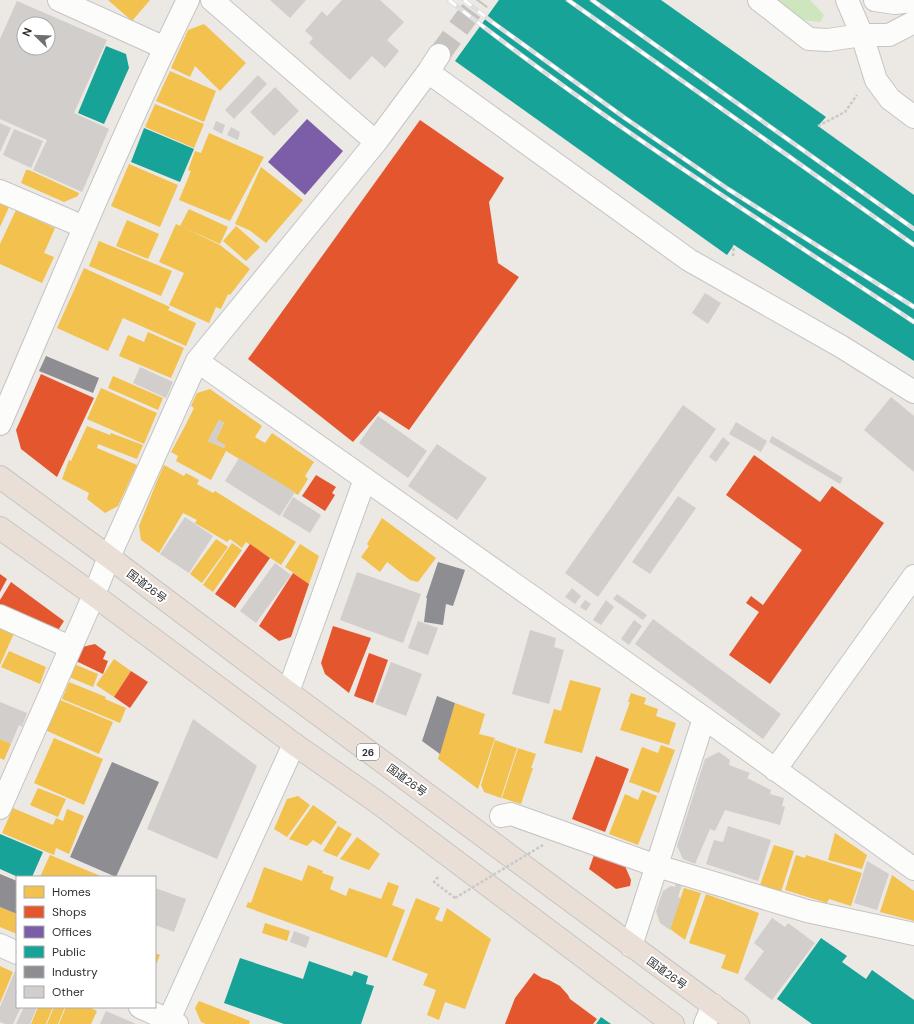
<svg xmlns="http://www.w3.org/2000/svg" width="914" height="1024" font-family="'DM Sans','Noto Sans JP',sans-serif">
	<rect width="100%" height="100%" fill="#ece8e4"/>
	<path fill="#cee6be" d="M777 0H810L824 15 820 22 802 20Z"/>
	<path fill="#f2c14e" fill-rule="evenodd" d="M108 0H150L132 21Z
		M204 24 246 63 220 91 195 66 190 77 171 68 188 30Z
		M170 71 216 91 204 122 156 101Z
		M155 104 204 124 194 148 145 127Z
		M209 133 264 157 230 221 179 200 191 171 188 170 195 151 201 153Z
		M129 164 178 185 160 227 111 206Z
		M261 167 303 200 266 243 249 230 235 224Z
		M26 170H29L79 193 78 196 64 202 21 183Z
		M0 203 9 207 0 227Z
		M189 209 228 227 220 244 180 226Z
		M16 210 55 228 44 253 54 257 42 283 0 264V244Z
		M127 220 159 234 148 259 116 246Z
		M176 224 220 245 250 269 230 295 228 294 221 309 216 307 209 323 169 305 184 273 159 262Z
		M236 226 260 247 246 261 223 241Z
		M99 241 172 271 161 296 89 266Z
		M84 268 170 307 168 310 196 323 186 346 123 318 108 351 57 328Z
		M148 332 184 348 171 378 119 356 128 335 144 342Z
		M113 376 163 398 158 410 108 388Z
		M101 388 157 413 144 444 87 419Z
		M210 389 262 426 255 437 265 443 272 433 314 462 305 476 308 479 298 495 226 451 211 480 176 461 178 456 171 452 184 428 194 408 191 406 195 397 197 393ZM219 420 224 423 216 440 225 445 224 448 208 441Z
		M87 426 110 435 111 433 143 445 137 459 98 444 97 448 137 465 118 506 105 513 87 499 89 493 62 479 69 460 71 461Z
		M164 465 184 476 186 473 199 480 197 484 213 493 215 491 296 542 281 565 246 542 242 548 230 539 227 542 195 523 197 520 183 513 159 553 141 540 139 526 157 481Z
		M382 518 436 558 418 582 410 580 387 562 380 572 361 557 369 546 367 544Z
		M216 539 228 547 202 583 190 574Z
		M232 543 242 550 213 592 203 585Z
		M300 544 319 556 309 584 285 567Z
		M0 625 15 631 0 665Z
		M9 651 46 667 40 684 1 667Z
		M114 659 131 671 114 697 96 685Z
		M74 664 98 674 93 687 69 677Z
		M570 680 601 688 582 753 544 743 554 709 561 711Z
		M69 682 106 697 105 699 126 708 120 723 62 699Z
		M631 693 646 698 644 704 658 709 656 716 676 723 669 745 620 730 630 702H628Z
		M58 699 113 722 99 754 45 730Z
		M455 703 485 714 479 734 495 738 478 789 438 759Z
		M54 738 103 759 84 805 34 783Z
		M0 739 11 744 4 760 0 758Z
		M495 740 517 748 501 798 484 792 481 785Z
		M661 745 675 750 659 793 629 782 642 747 658 753Z
		M518 748 536 754 531 768H533L521 804 502 798Z
		M38 788 66 799 58 817 30 805Z
		M642 790 657 796 638 845 609 834 625 794 638 800Z
		M298 796 310 805 287 837 274 829 287 799Z
		M313 805 337 822 321 845 313 840 307 846 289 839Z
		M13 808 53 825 56 818 63 821 67 809 84 816 69 854 56 848 54 855 2 833Z
		M338 826 352 834 337 857 323 851Z
		M835 833 867 855 862 869 828 860Z
		M357 837 380 854 369 870 340 859Z
		M774 845 794 851 781 892 760 885Z
		M50 855 103 877H40Z
		M796 855 805 858 806 855 862 873 851 906 829 899 827 903 785 890Z
		M308 865 323 871 322 873 334 877 330 889 346 896 349 888 381 899 388 882 399 886 392 905 405 910 387 958 246 907 248 902 251 903 264 867 302 881Z
		M892 875 914 891V921L880 912Z
		M684 888 701 893 685 940 670 929Z
		M706 894 759 913 738 974 721 968 726 955 689 943Z
		M416 898 440 908 435 919 442 922 447 908 491 939 465 1009 445 1002 439 1020 427 1015 436 990 423 985 428 974 392 960Z
		M0 907 17 914V934L0 927Z
		M265 923 290 931 287 941 262 933Z
		M155 953 160 955 155 967Z
		M0 966 13 972 0 1003Z
		M199 1001 250 1021 249 1024H206L201 1022 195 1008Z
		M38 1007H53L46 1024H31Z
		M54 1007H65L58 1024H47Z
		M66 1007H89L97 1011 91 1024H59Z"/>
	<path fill="#e4572e" d="M420 120 504 178 489 202 498 263 519 277 409 430 380 411 353 442 248 359Z
		M41 374 94 398 57 477 21 449 16 430Z
		M754 455 820 502 832 486 884 523 770 684 729 655 759 612 746 603 751 596 763 605 802 550 726 495Z
		M316 475 336 487 332 493 335 495 325 511 302 496Z
		M250 544 270 558 235 608 215 594Z
		M293 573 309 584 291 637 279 641 259 626Z
		M0 574 7 579 0 592Z
		M11 582 64 621 57 632 0 606V600Z
		M333 626 371 638 349 693 325 674 321 663Z
		M95 644 106 652 103 659 108 661 103 674 76 661 82 647Z
		M369 653 388 660 373 703 354 696Z
		M131 671 148 682 130 708 114 697Z
		M596 756 629 769 605 832 572 819Z
		M594 855 625 866 631 880 630 886 616 889 589 869Z
		M534 973 542 978 549 980 560 986 568 995 570 999 597 1019 593 1024H505L515 998Z"/>
	<path fill="#7b5ea7" d="M307 119 343 151 305 195 268 162Z"/>
	<path fill="#17a398" d="M499 0H661L826 117 818 126 914 195V361L734 245 727 255 455 61Z
		M106 46 126 54 129 68 104 124 78 113Z
		M144 128 194 149 180 182 131 162Z
		M0 834 43 852 32 877H18L0 869Z
		M821 938 847 956 842 962 866 979 872 970 914 1000V1024H812L777 999Z
		M240 958 303 979 309 961 352 976 354 971 368 976 366 984 374 986 361 1024H284L224 1003Z
		M601 1017 611 1024H596Z"/>
	<path fill="#8d8d92" d="M46 356 99 378 93 393 39 371Z
		M438 562 465 570 453 606 446 604 443 625 424 622 427 598H426Z
		M437 696 455 703 440 754 422 741Z
		M112 762 159 782 116 877 70 857Z
		M0 874 17 881V914L0 907Z"/>
	<path fill="#d1cecb" fill-rule="evenodd" d="M270 0H306L290 18Z
		M342 0H380L404 22 387 40 399 51 385 68 372 56 350 80 309 43 313 38 305 31 322 11 327 16Z
		M17 1 107 40 74 113 109 129 82 192 33 170 47 140 0 119V39ZM24 24H48V48H24Z
		M258 75 267 84 234 119 225 110Z
		M275 87 299 111 274 136 250 112Z
		M216 121 225 125 222 134 213 129Z
		M0 123 11 128 0 152Z
		M231 127 240 132 238 140 227 135Z
		M14 129 43 141 31 168 3 155Z
		M705 293 721 303 708 324 692 313Z
		M140 367 173 382 166 398 133 383Z
		M891 397 914 416V472L864 430Z
		M683 405 716 429 598 597 565 573Z
		M378 416 427 451 408 478 359 443Z
		M219 420 224 423 216 440 225 445 224 448 208 441Z
		M736 422 767 441 761 452 729 434Z
		M772 436 843 478 840 484 769 442Z
		M723 437 730 443 716 462 709 457Z
		M437 444 487 478 457 520 408 486Z
		M239 458 295 492 280 516 225 481Z
		M678 496 696 508 650 574 632 562Z
		M293 497 321 515 310 533 282 516Z
		M185 517 213 536 189 573 160 554Z
		M275 563 291 575 256 623 240 611Z
		M357 572 421 594 403 643 340 620Z
		M572 588 581 596 575 604 565 597Z
		M617 594 647 615 643 620 613 599Z
		M585 600 591 604 586 611 580 607Z
		M606 600 614 607 601 625 593 620Z
		M653 619 781 714 763 739 635 644Z
		M634 620 642 626 629 645 621 639Z
		M418 621 438 628 428 655 408 648Z
		M530 630 556 638 554 647 564 650 549 704 512 694Z
		M391 662 422 674 406 716 375 704Z
		M0 702 27 713 22 727 19 725 11 744 0 739Z
		M193 719 257 766 217 859 147 829Z
		M719 752 730 760 729 765 750 773 747 778 771 790 770 794 784 798 782 806 785 807 780 825 725 810 715 831 710 829 695 864 683 859 677 846 705 759Z
		M728 826 771 840 758 881 706 864 714 840 723 842Z
		M867 861 889 874 877 910 854 903Z
		M676 883 682 885 678 897 681 898 670 930 660 923 656 911 663 891 671 886 675 887Z
		M155 888 186 899 174 932 155 925Z
		M772 918 785 927 788 923 815 943 772 1000 744 979 764 951 754 943Z
		M294 931 310 937 306 948 290 942Z
		M15 971 17 972V1007H21L13 1024H5L0 1022V1007Z
		M24 1007H37L30 1024H16Z
		M106 1011 136 1024H100Z"/>
	<g fill="none" stroke-linecap="round" stroke-linejoin="round">
		<path stroke="#c6c3c0" stroke-width="22" stroke-dasharray="22 11" stroke-linecap="butt" d="M439 55 479 0"/>
		<g stroke="#c5c4c5" stroke-width="24">
			<path id="street" d="M59 0 165 48
				M212 0 376 142
				M759 0 809 39 828 40 862 35H889L914 22
				M847 0 862 35 876 80 890 99 914 117
				M875 0 895 3 914 1
				M428 72 689 260 842 347 914 392
				M0 191 84 227
				M197 361 365 479 704 718 914 869
				M0 424C61 282 120 139 188 0
				M0 616 70 647
				M288 692 365 479
				M775 770 914 576
				M0 808 94 595 109 557 197 361 376 142 428 72 439 55
				M501 816 511 814 657 866 807 911 914 934
				M631 946 704 718
				M167 1024 294 744
				M705 1024 713 1005"/>
		</g>
		<g stroke="#c5c4c5" stroke-width="24">
			<path id="secondary" d="M0 945 17 953
				M140 1007 177 1024"/>
		</g>
		<g stroke="#c6c5c4" stroke-width="24">
			<path id="highway" d="M0 477 109 557 288 692 738 1024
				M0 528 94 595 294 744 377 802 673 1024"/>
		</g>
		<path stroke="#c9c9c8" stroke-width="2.5" stroke-dasharray="3 2" stroke-linecap="butt" d="M818 126 845 112 857 95
			M733 256 734 245
			M438 877 434 882 455 898"/>
		<use href="#street" stroke="#fcfcfb" stroke-width="22"/>
		<use href="#secondary" stroke="#fcfcfb" stroke-width="22"/>
		<use href="#highway" stroke="#eadfd6" stroke-width="22"/>
		<g stroke="#dfdfe1" stroke-width="4.5">
			<path id="rail" d="M449 0C597 117 757 218 914 322
				M464 0 492 22 625 118 728 189 914 307
				M568 0 914 245
				M592 0 914 229"/>
		</g>
		<use href="#rail" stroke="#fff" stroke-width="3" stroke-dasharray="9" stroke-linecap="butt"/>
		<path stroke="#c9c9c8" stroke-width="2.5" stroke-dasharray="3 2" stroke-linecap="butt" d="M455 898 543 845"/>
	</g>
	<g text-anchor="middle" stroke-width="4" stroke-linejoin="round" paint-order="stroke">
		<rect fill="#fff" stroke="#6d6d6d" stroke-width="1" x="357" y="744" width="22" height="16" rx="3"/>
		<g font-size="10" font-weight="bold" fill="#2e2e2e">
			<text x="368" y="756">26</text>
		</g>
		<g font-size="11" fill="#2e2e2e" stroke="#fff">
			<text transform="translate(147 586) rotate(37)" y="4">国道26号</text>
			<text transform="translate(407 780) rotate(36)" y="4">国道26号</text>
			<text transform="translate(667 973) rotate(36)" y="4">国道26号</text>
		</g>
	</g>
	<rect x="16" y="876" width="140" height="132" fill="#ffffff" stroke="#ababab"/>
	<rect x="24" y="886" width="20" height="12" fill="#f2c14e" stroke="#ababab"/>
	<text x="52" y="896" font-size="12" fill="#2e2e2e">Homes</text>
	<rect x="24" y="906" width="20" height="12" fill="#e4572e" stroke="#ababab"/>
	<text x="52" y="916" font-size="12" fill="#2e2e2e">Shops</text>
	<rect x="24" y="926" width="20" height="12" fill="#7b5ea7" stroke="#ababab"/>
	<text x="52" y="936" font-size="12" fill="#2e2e2e">Offices</text>
	<rect x="24" y="946" width="20" height="12" fill="#17a398" stroke="#ababab"/>
	<text x="52" y="956" font-size="12" fill="#2e2e2e">Public</text>
	<rect x="24" y="966" width="20" height="12" fill="#8d8d92" stroke="#ababab"/>
	<text x="52" y="976" font-size="12" fill="#2e2e2e">Industry</text>
	<rect x="24" y="986" width="20" height="12" fill="#d1cecb" stroke="#ababab"/>
	<text x="52" y="996" font-size="12" fill="#2e2e2e">Other</text>
	<g transform="translate(36 36) rotate(293)"><circle r="19" fill="#ffffff" stroke="#ababab"/>
	<path d="M0-3L7 15L0 10L-7 15Z" fill="#706f6e"/>
	<text y="-6" font-size="11" font-weight="bold" text-anchor="middle" fill="#2e2e2e">N</text>
	</g>
</svg>
